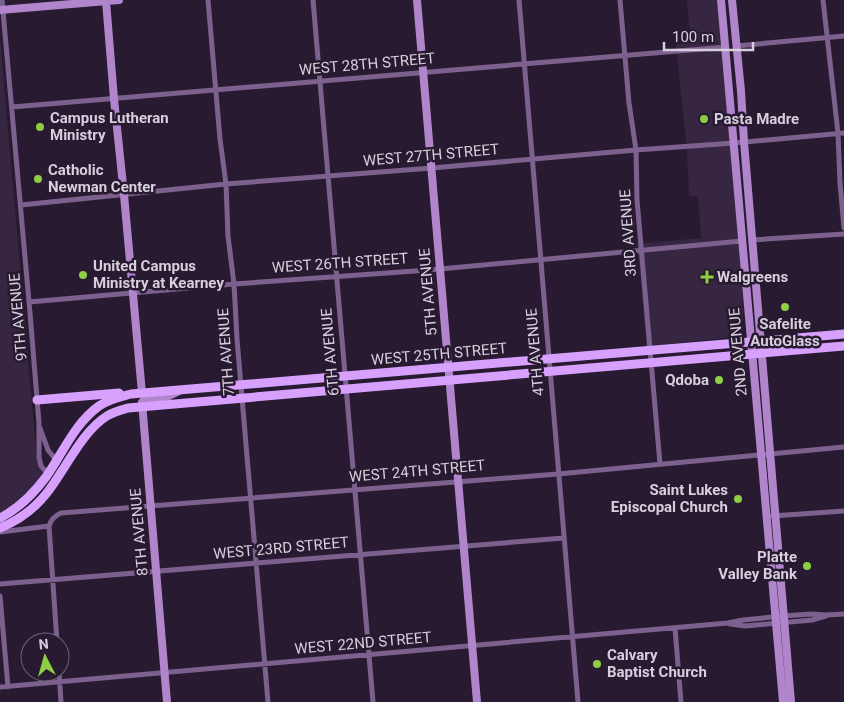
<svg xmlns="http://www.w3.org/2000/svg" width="844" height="702" font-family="Roboto,sans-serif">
	<rect width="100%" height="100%" fill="#281b31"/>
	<path fill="#362641" d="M687 0H717L741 264 743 315 742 328 735 336 717 339 645 346 646 342 639 261 636 244 701 238 698 196H689L687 151 676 44 691 42Z
		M0 37 36 452 38 463 44 472 25 500 0 515Z"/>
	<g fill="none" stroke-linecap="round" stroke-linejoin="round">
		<path stroke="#7c618e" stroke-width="5" d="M2 0 30 313 39 423V457L41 466 48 474
			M208 0 220 139 226 184 228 236 234 284 237 339 268 702
			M313 0 373 702
			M519 0 578 702
			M620 0 629 103 636 150 637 200 660 464
			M823 0 838 133 840 183 844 228
			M736 46 844 36
			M12 107 726 47
			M21 205 226 184 432 168 636 150 734 143 844 133
			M752 240 844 234
			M29 302 234 284 429 270 742 241
			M40 428 48 450 56 460
			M772 516 844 511
			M0 532 49 526
			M0 584 564 538
			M0 596 8 687
			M730 624 745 626 812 620 826 616
			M675 628 681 702
			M57 642 49 526C51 520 54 516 61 513L558 474 844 447
			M59 672 61 702
			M0 687 728 623 743 620 783 616 811 614 826 615 844 614"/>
		<path stroke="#b085cc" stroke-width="8" d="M417 0 477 702
			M721 0 783 702
			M732 0 741 91 744 142 791 702
			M106 1 114 99 124 195 142 393
			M0 10 119 0
			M167 702 142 402 144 400 169 396 179 391"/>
		<path stroke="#d8a0fd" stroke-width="9" d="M37 400 119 393
			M0 518C18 509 34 493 46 477 63 453 74 424 99 406 109 399 120 397 131 394L844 334
			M0 528C17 521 34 509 46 494 64 472 82 431 107 416 113 412 121 410 128 408L844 346"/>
	</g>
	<g fill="#8ece43" stroke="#281b31" stroke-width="2">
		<circle cx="704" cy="119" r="5"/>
		<circle cx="40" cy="127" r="5"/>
		<circle cx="38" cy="179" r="5"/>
		<circle cx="83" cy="275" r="5"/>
		<path d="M704.5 269.5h5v5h5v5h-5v5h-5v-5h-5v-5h5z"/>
		<circle cx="785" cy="307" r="5"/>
		<circle cx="719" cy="380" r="5"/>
		<circle cx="738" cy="499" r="5"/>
		<circle cx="807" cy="566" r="5"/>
		<circle cx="597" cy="664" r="5"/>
	</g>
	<g text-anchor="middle" stroke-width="5" stroke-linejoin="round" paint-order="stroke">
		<g font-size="15" fill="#d7cfdd" stroke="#281b31">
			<text transform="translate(367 64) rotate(-5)" y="5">WEST 28TH STREET</text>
			<text transform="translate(431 155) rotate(-5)" y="5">WEST 27TH STREET</text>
			<text transform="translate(628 233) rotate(-94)" y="5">3RD AVENUE</text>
			<text transform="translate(340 263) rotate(-4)" y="5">WEST 26TH STREET</text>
			<text transform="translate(428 292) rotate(-95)" y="5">5TH AVENUE</text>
			<text transform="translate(18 317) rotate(-95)" y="5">9TH AVENUE</text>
			<text transform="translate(226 352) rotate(-94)" y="5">7TH AVENUE</text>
			<text transform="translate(330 352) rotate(-95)" y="5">6TH AVENUE</text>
			<text transform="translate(535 352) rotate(-95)" y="5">4TH AVENUE</text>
			<text transform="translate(738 352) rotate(-95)" y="5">2ND AVENUE</text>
			<text transform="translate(439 354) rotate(-5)" y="5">WEST 25TH STREET</text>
			<text transform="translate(417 471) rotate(-5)" y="5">WEST 24TH STREET</text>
			<text transform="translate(139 532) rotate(-95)" y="5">8TH AVENUE</text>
			<text transform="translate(281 548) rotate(-5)" y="5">WEST 23RD STREET</text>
			<text transform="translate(363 643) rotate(-5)" y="5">WEST 22ND STREET</text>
		</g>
		<g font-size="15" font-weight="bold" fill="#d7cfdd" stroke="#281b31" text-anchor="start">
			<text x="50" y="123">Campus Lutheran<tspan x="50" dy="17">Ministry</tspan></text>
			<text x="714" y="124">Pasta Madre</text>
			<text x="48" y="175">Catholic<tspan x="48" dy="17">Newman Center</tspan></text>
			<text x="93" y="271">United Campus<tspan x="93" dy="17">Ministry at Kearney</tspan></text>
			<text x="717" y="282">Walgreens</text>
			<text x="785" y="329" text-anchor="middle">Safelite<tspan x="785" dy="17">AutoGlass</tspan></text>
			<text x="709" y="385" text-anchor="end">Qdoba</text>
			<text x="728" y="495" text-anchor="end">Saint Lukes<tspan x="728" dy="17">Episcopal Church</tspan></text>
			<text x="797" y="562" text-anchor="end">Platte<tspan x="797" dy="17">Valley Bank</tspan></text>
			<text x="607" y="660">Calvary<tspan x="607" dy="17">Baptist Church</tspan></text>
		</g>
	</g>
	<g transform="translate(45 657) rotate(354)"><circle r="24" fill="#281b31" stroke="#6e6376"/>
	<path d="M0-4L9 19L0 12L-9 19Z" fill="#8ece43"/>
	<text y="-8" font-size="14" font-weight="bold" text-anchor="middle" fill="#d7cfdd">N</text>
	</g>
	<path d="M664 42v8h89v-8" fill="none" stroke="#d7cfdd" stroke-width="2.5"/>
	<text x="672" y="42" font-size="15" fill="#d7cfdd" stroke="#281b31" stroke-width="4" paint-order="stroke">100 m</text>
</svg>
